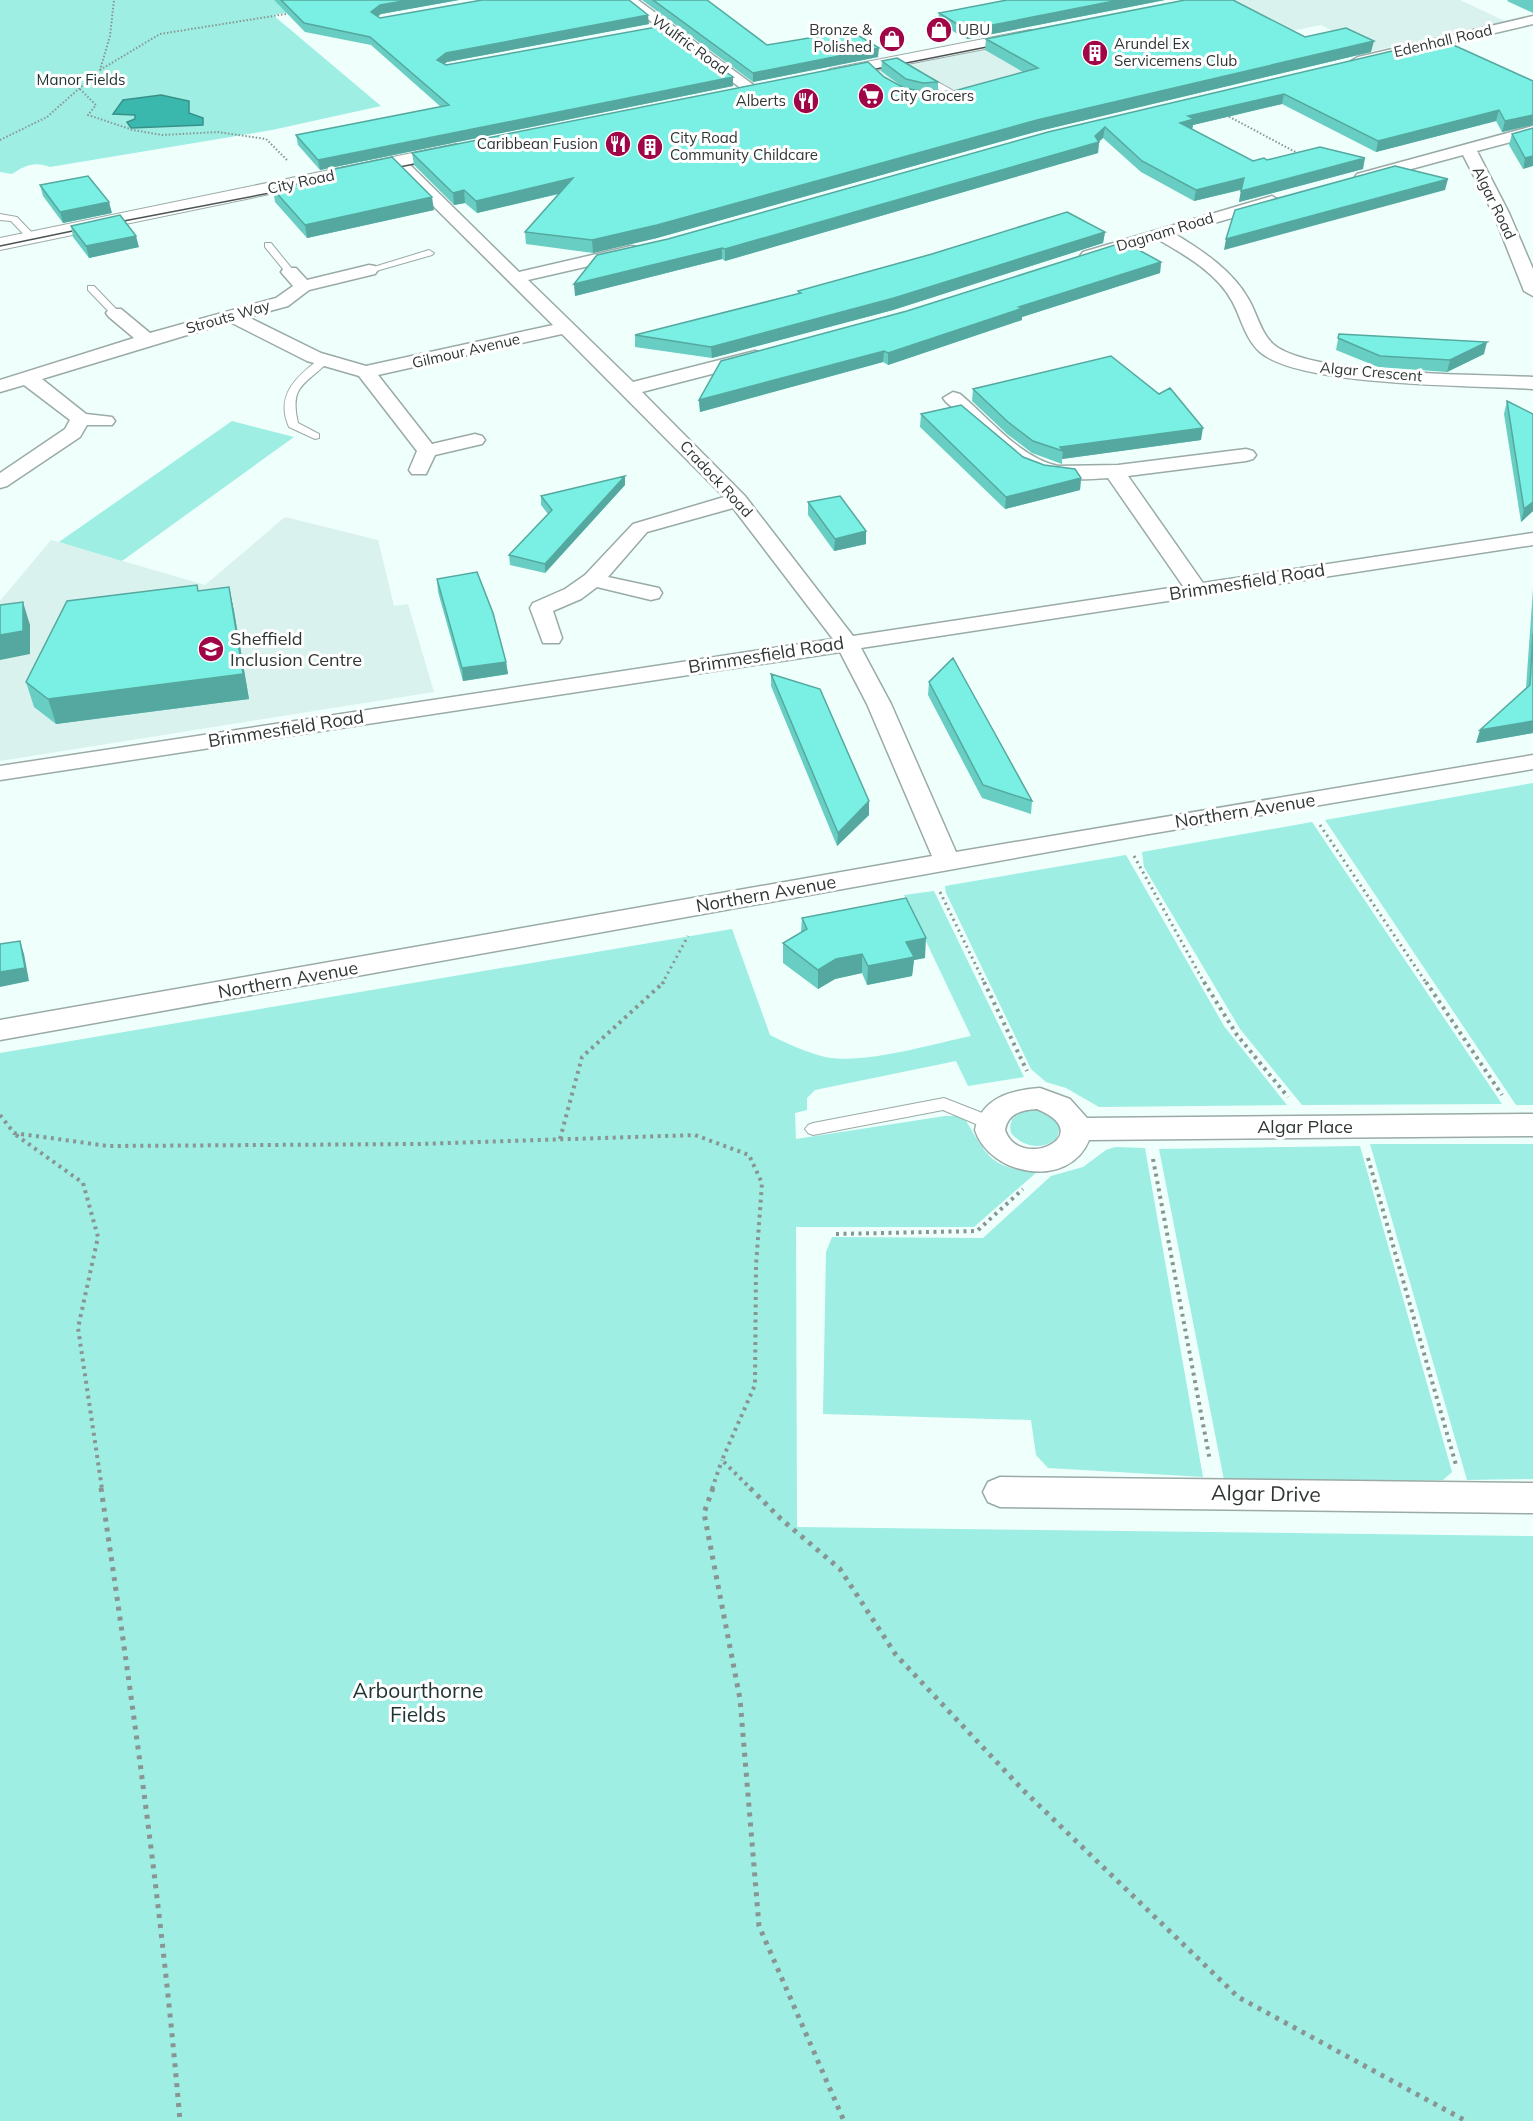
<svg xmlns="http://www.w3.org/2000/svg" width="1533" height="2121" font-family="Mulish,sans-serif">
	<rect width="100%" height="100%" fill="#eefffc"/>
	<path fill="#d9f2ee" d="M1215 0H1460L1505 21 1373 51 1321 25 981 94 565 133Z
		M285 517 378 540 394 606 408 604 434 692 0 761V601L51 540 205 585Z"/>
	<path fill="#9eeee4" d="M0 0H274L318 7 273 15 381 106 272 130 50 167C35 161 25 165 12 174L0 172Z
		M232 421 294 437 122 561 59 542Z
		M1533 783V1105H1516L1325 820Z
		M1312 822 1502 1104 1302 1105 1240 1029 1144 867 1142 852Z
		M1126 855 1224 1026 1287 1105 1099 1107 1066 1088 1046 1082 1031 1069 946 893 945 886Z
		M934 891 1024 1077 968 1086 956 1061 815 1090 807 1098V1110L795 1113 796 1139 945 1116H963C987 1154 987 1168 1037 1172L974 1227H796L797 1527 1533 1536V2121H0V1053L732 929 770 1035C787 1044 806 1052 825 1057 863 1065 932 1044 971 1036L904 895Z
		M1037 1110 1052 1115 1060 1127 1057 1138C1043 1151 1023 1147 1011 1133 1007 1115 1022 1110 1037 1110Z
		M1370 1144H1533V1479L1467 1480Z
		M1360 1146 1452 1472 1443 1480 1225 1485 1159 1149Z
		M1115 1147 1145 1148 1203 1477 1048 1468 1036 1455 1031 1420 823 1414 826 1252 832 1237 983 1238 1051 1176 1083 1167 1106 1150Z"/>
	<path fill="#3bb8ad" stroke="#379189" stroke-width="1.5" d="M161 95 189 101V113L203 118V125L131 128 127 122 135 119V115L113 114 123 100Z"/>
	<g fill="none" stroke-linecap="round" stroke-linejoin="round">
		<g stroke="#9aaaa7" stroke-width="2">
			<path id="lane" d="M919 75H925L952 90 953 96 933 101V97L945 93 919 79Z
				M0 214 17 217 37 238 29 240 11 221 0 220Z
				M265 243H271L293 270V274H287L265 247Z
				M429 250 434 253 432 255 369 273 364 270Z
				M88 286H94L118 311V315H112L88 290Z
				M320 359 329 361C306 385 289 384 298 423L319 434V438L315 439 289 427C275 396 296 376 320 359Z
				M944 1098 990 1116 998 1124 995 1128 990 1130 943 1110 813 1135 808 1133 805 1129 808 1125 813 1123Z"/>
		</g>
		<g stroke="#9aaaa7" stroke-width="3">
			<path id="street" d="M622 0H638L759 89 756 92H746Z
				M1533 16V24L1358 65 1351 61 1358 57Z
				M1533 126V136L1477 151 1509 213 1533 269V296L1524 291 1493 213 1463 155 1363 182 1355 177 1357 174Z
				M398 157 404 159 519 272 631 246 637 247 640 251 637 255 528 280 633 382 755 351 762 353 764 357 762 361 642 392 745 496 853 636 1183 586 1108 478C1079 480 1050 482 1023 467L946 402 943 398 953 392 960 394C989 418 1020 458 1058 466L1118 465 1246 449 1253 451 1256 455 1253 459 1246 461 1128 476 1203 583 1533 533V545L861 648 891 704 956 852 1533 755V769L1149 834 0 1040V1020L932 856 867 704 840 652 0 780V766L833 639 733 508 647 532 608 577 659 588 662 593 659 598 651 600 597 587 581 599 553 611 562 638 559 643H543L530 608 533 603 565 589 585 575 633 524 724 497 562 334 378 375 432 444 475 434 482 436 485 440 482 444 435 455 426 474H412L409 470 417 451 359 376 307 361 230 322 42 379 86 414 112 417 115 421 112 425H87L80 437 7 486 0 488V473L65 429 70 420 24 385 0 392V380L134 338 109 317 106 313 109 309H121L150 333 276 298 293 286 281 272 284 268H296L307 280 369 265 375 266 378 270 375 274 309 290 288 306 248 317 321 353 366 366 553 325 392 165 390 162 392 159Z
				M1272 196 1280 201 1278 205 1175 234C1203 251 1233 271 1249 300 1257 314 1261 333 1273 344 1309 376 1479 374 1533 377V389C1475 385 1300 387 1260 352 1245 339 1241 317 1232 301 1217 273 1185 255 1159 240L1089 261 1080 256 1083 252Z
				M1040 1088 1070 1099 1087 1118 1533 1114V1136L1089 1140C1069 1190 990 1176 975 1130 981 1098 1011 1090 1040 1088ZM1037 1109C1100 1135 1019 1172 1005 1130 1008 1113 1022 1110 1037 1109Z
				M1000 1477 1533 1483V1513L1000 1507 988 1502 983 1492 988 1482Z"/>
		</g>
		<g stroke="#9aaaa7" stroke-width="2">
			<path id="primary" d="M1030 30 1036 31 1038 35 1036 39 830 79 821 74 830 69Z
				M456 144 463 146 465 150 463 154 0 250V238Z"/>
		</g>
		<path stroke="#899593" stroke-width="2" stroke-dasharray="1.5 2" stroke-linecap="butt" d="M100 70 160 34 292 13
			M80 89 96 105 88 115 133 130 162 135 218 132 266 139 287 160
			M1226 115 1301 155
			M0 140 47 117 100 70 110 36 114 0"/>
		<path stroke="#899593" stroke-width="3" stroke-dasharray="2 4" stroke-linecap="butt" d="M1320 825 1427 984
			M1134 856 1205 984
			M940 892 985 984
			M662 984 688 936"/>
		<path stroke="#899593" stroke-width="4" stroke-dasharray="3 4.5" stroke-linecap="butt" d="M984 982 1027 1071
			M1204 982 1237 1035 1288 1097
			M1426 982 1502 1095
			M0 1115 14 1133 108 1146 417 1144 695 1135 749 1155 762 1183 756 1265 755 1385 722 1460 751 1489
			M16 1135 83 1183 98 1237 78 1328 102 1489
			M560 1139 582 1057 664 982
			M1368 1158 1456 1465
			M1153 1159 1210 1461
			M836 1234 977 1231 1023 1189
			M712 1489 722 1460"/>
		<path stroke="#899593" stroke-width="5" stroke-dasharray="4 6" stroke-linecap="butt" d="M101 1488C132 1698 162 1909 180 2121
			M713 1488 704 1513 740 1699 759 1926 844 2121
			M750 1488 781 1519 840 1569 896 1655 1023 1790 1238 1997 1466 2121"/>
		<use href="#lane" fill="#fff" fill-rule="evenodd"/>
		<use href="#street" fill="#fff" fill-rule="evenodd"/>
		<use href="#primary" fill="#fff" fill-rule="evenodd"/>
		<path stroke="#4c5453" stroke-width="1.5" d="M861 72 1002 44
			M385 170 429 161
			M276 183 347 169
			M108 224 291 189
			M0 246 87 228"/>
	</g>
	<path fill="#68cec3" d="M274 0H459L381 14 378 16 380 18 649 24 447 62 444 64 446 65 733 86 320 170 298 145 296 135 441 107 371 45 305 32Z
		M642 0H707L767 45 878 57 753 82Z
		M1007 0H1165L967 39 938 23 939 13Z
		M1508 0H1533V13L1507 1Z
		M1305 37 1371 52 1035 132 657 238 593 253 526 244 525 232 559 194 477 213 465 203 454 205 414 165 412 153 884 77 904 88 881 71 882 61 938 82V91H954L1023 72 985 50 986 39Z
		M1401 55 1533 81V125L1502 132 1496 121 1376 152 1282 104 1193 125 1192 129 1253 161 1267 160 1363 169 1239 202 1241 190 1194 201 1141 172 1103 138 1099 142 1098 153 725 261 722 259 575 296 668 239 1048 132Z
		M1533 128 1523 169 1509 145 1512 134Z
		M330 170 434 210 307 238 275 202 273 189 331 177Z
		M40 185 112 213 63 223 43 196Z
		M71 226 139 247 89 258 73 237Z
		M1105 232 1103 243 893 310 712 358 635 347V335L798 294V291Z
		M1161 262 1160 273 1022 317V320L888 365 883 362 700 412 699 400Z
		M1339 334 1484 354 1447 372 1378 367 1336 350Z
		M973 389 1201 440 1062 459V464L1032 453 1007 434 972 401Z
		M1507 401 1533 511 1521 522 1504 414Z
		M921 414 1044 465 1081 478 1080 490 1005 509 920 427Z
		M625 485 545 573 510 565 509 555 548 514 541 505V496Z
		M808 502 866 531V544L834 551 808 515Z
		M437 579 506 662 508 674 463 681 438 592Z
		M229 587 234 611 249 699 56 724 34 707 26 682 198 591Z
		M1533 589V733L1476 743 1526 688Z
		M771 674 869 801V815L837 846 771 686Z
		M929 682 1032 801 1031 814 982 798 928 695Z
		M802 918 925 958 914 960 912 976 867 985 862 973 835 979 818 989 783 963V943L801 932Z"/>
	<path fill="#55a89f" d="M409 0H459L381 14 372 21 371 12 380 5Z
		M1119 0H1165L967 39V30Z
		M648 15 649 24 447 62 438 69 437 60 446 53Z
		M1374 41 1371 52 1035 132 657 238 593 253 592 240 1037 120Z
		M879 48 878 57 753 82V73Z
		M733 77V86L320 170 318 160Z
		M1284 94 1282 104 1193 125 1192 130 1180 123 1188 116Z
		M1499 110 1496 121 1376 152 1378 141Z
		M1533 115V125L1502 132 1505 121Z
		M1105 127 1103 138 1098 142H1099L1098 153 725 261V249L1095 136Z
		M1533 156V166L1523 169 1525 158Z
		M1365 158 1363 169 1239 202 1241 191Z
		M573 178 574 190 477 213 476 201Z
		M1244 178 1243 189 1194 201 1196 190Z
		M1448 179 1445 190 1224 250 1226 239Z
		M464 190 465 203 454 205 453 193Z
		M432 197 434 210 307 238 305 225Z
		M109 202 112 213 63 223 60 212Z
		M1105 232 1103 243 893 310 712 358 711 347Z
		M136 236 139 247 89 258 86 246Z
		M722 248V259L575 296 574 284Z
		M1161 262 1160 273 1022 317V320L888 365V353L1019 307Z
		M1487 342 1484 354 1447 372 1450 360Z
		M884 351 883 362 700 412 699 400Z
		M1203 428 1201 440 1062 459 1063 451 1060 447Z
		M625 476V485L545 573V564Z
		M1081 478 1080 490 1005 509 1006 497Z
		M1533 502V511L1521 522 1524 509Z
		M866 531V544L834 551 835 539Z
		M229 587 234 611 249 699 56 724 48 699Z
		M23 602 30 625V654L0 660V635Z
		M506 662 508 674 463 681 462 668Z
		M1533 721V733L1476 743 1480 730Z
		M869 801V815L837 846 838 833Z
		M926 938 925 958 914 960 912 976 867 985 868 966 906 942Z
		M20 941 24 954 29 981 0 987V972Z
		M862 954V973L835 979 818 989V970L836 959Z"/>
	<path fill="#79f0e3" stroke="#55a89f" stroke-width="1.5" d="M281 0H409L380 5 371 12 380 18 482 0H629L648 15 446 53 437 60 446 65 662 26 733 77 318 160 296 135 449 105 370 37 304 23Z
		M653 0H707L767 45 851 31 879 48 753 73Z
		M1007 0H1119L967 30 939 13Z
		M1185 0H1233L1305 37 1346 28 1374 41 1037 120 657 225 592 240 525 232 573 178 476 201 464 190 453 193 412 153 868 62 884 77 904 88 926 92 954 91 1038 68 986 39Z
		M1449 43 1533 81V115L1505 121 1499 110 1378 141 1284 94 1188 116 1194 119 1180 123 1253 161 1264 158 1267 160 1320 147 1365 158 1241 191 1244 178 1196 190 1142 161 1105 127 1095 136 1099 142 725 249 722 248 574 284 597 255 668 239 1048 132 1392 51 1401 55Z
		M897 58 938 82 923 83 906 79 882 61Z
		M1533 128V156L1525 158 1512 134Z
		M392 157 432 197 305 225 273 189 335 176 330 170Z
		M1395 166 1448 179 1226 239 1235 210Z
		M88 176 109 202 60 212 40 185Z
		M1067 212 1105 232 894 298 711 347 635 335 801 293 798 291 932 254Z
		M120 215 136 236 86 246 71 226Z
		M1124 242 1161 262 1019 307 1023 308 888 353 884 351 699 400 721 361 907 311Z
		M1339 334 1487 342 1450 360 1380 356 1338 338Z
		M1111 356 1159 394 1170 388 1203 428 1060 447 1063 451 1033 441 1008 422 973 389Z
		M1507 401 1533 414V502L1524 509Z
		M961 405 1023 457 1044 465 1075 469 1081 478 1006 497 921 414Z
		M625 476 545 564 509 555 552 510 541 496Z
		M840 496 866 531 835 539 808 502Z
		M477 572 493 613 506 662 462 668 437 579Z
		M197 585 198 591 229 587 243 674 48 699 26 682 67 601Z
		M23 602V631L0 635V605Z
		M1533 633V721L1480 730 1530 685Z
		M953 658 999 741 1032 801 983 785 929 682Z
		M771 674 820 689 869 801 838 833Z
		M906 898 926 938 906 942 914 957 868 966 862 954 836 959 818 970 783 943 807 929 802 918Z
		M20 941 25 968 0 972V944Z"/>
	<defs>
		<g id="shop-disc" transform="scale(1.35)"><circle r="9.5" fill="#a00647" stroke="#fff"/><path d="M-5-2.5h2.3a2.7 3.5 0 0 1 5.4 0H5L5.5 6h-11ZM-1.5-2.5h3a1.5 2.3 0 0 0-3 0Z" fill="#fff"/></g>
		<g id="building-disc" transform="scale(1.35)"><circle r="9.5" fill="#a00647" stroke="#fff"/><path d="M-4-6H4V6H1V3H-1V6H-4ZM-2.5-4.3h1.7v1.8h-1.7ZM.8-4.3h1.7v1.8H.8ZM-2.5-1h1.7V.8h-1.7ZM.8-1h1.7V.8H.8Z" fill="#fff"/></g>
		<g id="supermarket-disc" transform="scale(1.35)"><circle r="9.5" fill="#a00647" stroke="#fff"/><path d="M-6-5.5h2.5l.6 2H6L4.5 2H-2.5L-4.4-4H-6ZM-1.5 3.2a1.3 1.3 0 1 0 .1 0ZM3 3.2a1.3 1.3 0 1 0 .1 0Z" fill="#fff"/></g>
		<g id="restaurant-disc" transform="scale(1.35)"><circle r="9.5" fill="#a00647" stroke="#fff"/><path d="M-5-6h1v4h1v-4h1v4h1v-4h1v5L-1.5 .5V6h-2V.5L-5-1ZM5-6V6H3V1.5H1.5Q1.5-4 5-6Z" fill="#fff"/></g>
		<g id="school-disc" transform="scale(1.35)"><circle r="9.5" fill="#a00647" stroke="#fff"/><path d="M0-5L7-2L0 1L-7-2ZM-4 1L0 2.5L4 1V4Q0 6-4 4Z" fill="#fff"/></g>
	</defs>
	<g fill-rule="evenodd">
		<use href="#shop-disc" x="939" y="30"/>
		<use href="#shop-disc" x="892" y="39"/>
		<use href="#building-disc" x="1095" y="53"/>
		<use href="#supermarket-disc" x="871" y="96"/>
		<use href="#restaurant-disc" x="806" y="101"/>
		<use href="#restaurant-disc" x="618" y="144"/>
		<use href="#building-disc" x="650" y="147"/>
		<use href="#school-disc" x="211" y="649"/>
	</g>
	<g text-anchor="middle" stroke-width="6" stroke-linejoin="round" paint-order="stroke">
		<g font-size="15" fill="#2f3635" stroke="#fff" text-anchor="start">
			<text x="872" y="35" text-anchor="end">Bronze &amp;<tspan x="872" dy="17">Polished</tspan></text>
			<text x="958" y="35">UBU</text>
			<text x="1114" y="49">Arundel Ex<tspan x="1114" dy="17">Servicemens Club</tspan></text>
			<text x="890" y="101">City Grocers</text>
			<text x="786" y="106" text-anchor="end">Alberts</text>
			<text x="670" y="143">City Road<tspan x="670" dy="17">Community Childcare</tspan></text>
			<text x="598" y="149" text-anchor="end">Caribbean Fusion</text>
		</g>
		<g font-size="15" fill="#2f3635" stroke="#fff">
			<text transform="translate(1443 41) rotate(-13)" y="5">Edenhall Road</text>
			<text transform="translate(690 45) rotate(36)" y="5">Wulfric Road</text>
			<text transform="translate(301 182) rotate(-12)" y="5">City Road</text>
			<text transform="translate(1494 203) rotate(64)" y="5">Algar Road</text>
			<text transform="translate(1165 232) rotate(-17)" y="5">Dagnam Road</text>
			<text transform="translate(228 317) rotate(-16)" y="5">Strouts Way</text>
			<text transform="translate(466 351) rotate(-13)" y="5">Gilmour Avenue</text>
			<text transform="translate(1371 372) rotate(5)" y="5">Algar Crescent</text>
			<text transform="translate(716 479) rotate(47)" y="5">Cradock Road</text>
		</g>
		<g font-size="15" fill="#1e3431" stroke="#fff">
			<text x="81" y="85">Manor Fields</text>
		</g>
		<g font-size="18" fill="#2f3635" stroke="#fff">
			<text transform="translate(1247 582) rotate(-9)" y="6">Brimmesfield Road</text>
			<text transform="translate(766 655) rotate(-9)" y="6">Brimmesfield Road</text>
			<text transform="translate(286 729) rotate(-9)" y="6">Brimmesfield Road</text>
			<text transform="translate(1245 811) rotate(-9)" y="6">Northern Avenue</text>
			<text transform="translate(766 894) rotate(-10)" y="6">Northern Avenue</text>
			<text transform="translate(288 980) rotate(-10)" y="6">Northern Avenue</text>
			<text x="1305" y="1133">Algar Place</text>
		</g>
		<g font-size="18" fill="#2f3635" stroke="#fff" text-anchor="start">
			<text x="230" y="645">Sheffield<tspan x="230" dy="21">Inclusion Centre</tspan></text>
		</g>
		<g font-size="21" fill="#2f3635" stroke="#fff">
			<text transform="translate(1266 1494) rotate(1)" y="7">Algar Drive</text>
		</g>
		<g font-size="21" fill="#1e3431" stroke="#fff">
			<text x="418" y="1698">Arbourthorne<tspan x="418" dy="24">Fields</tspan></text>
		</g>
	</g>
</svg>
